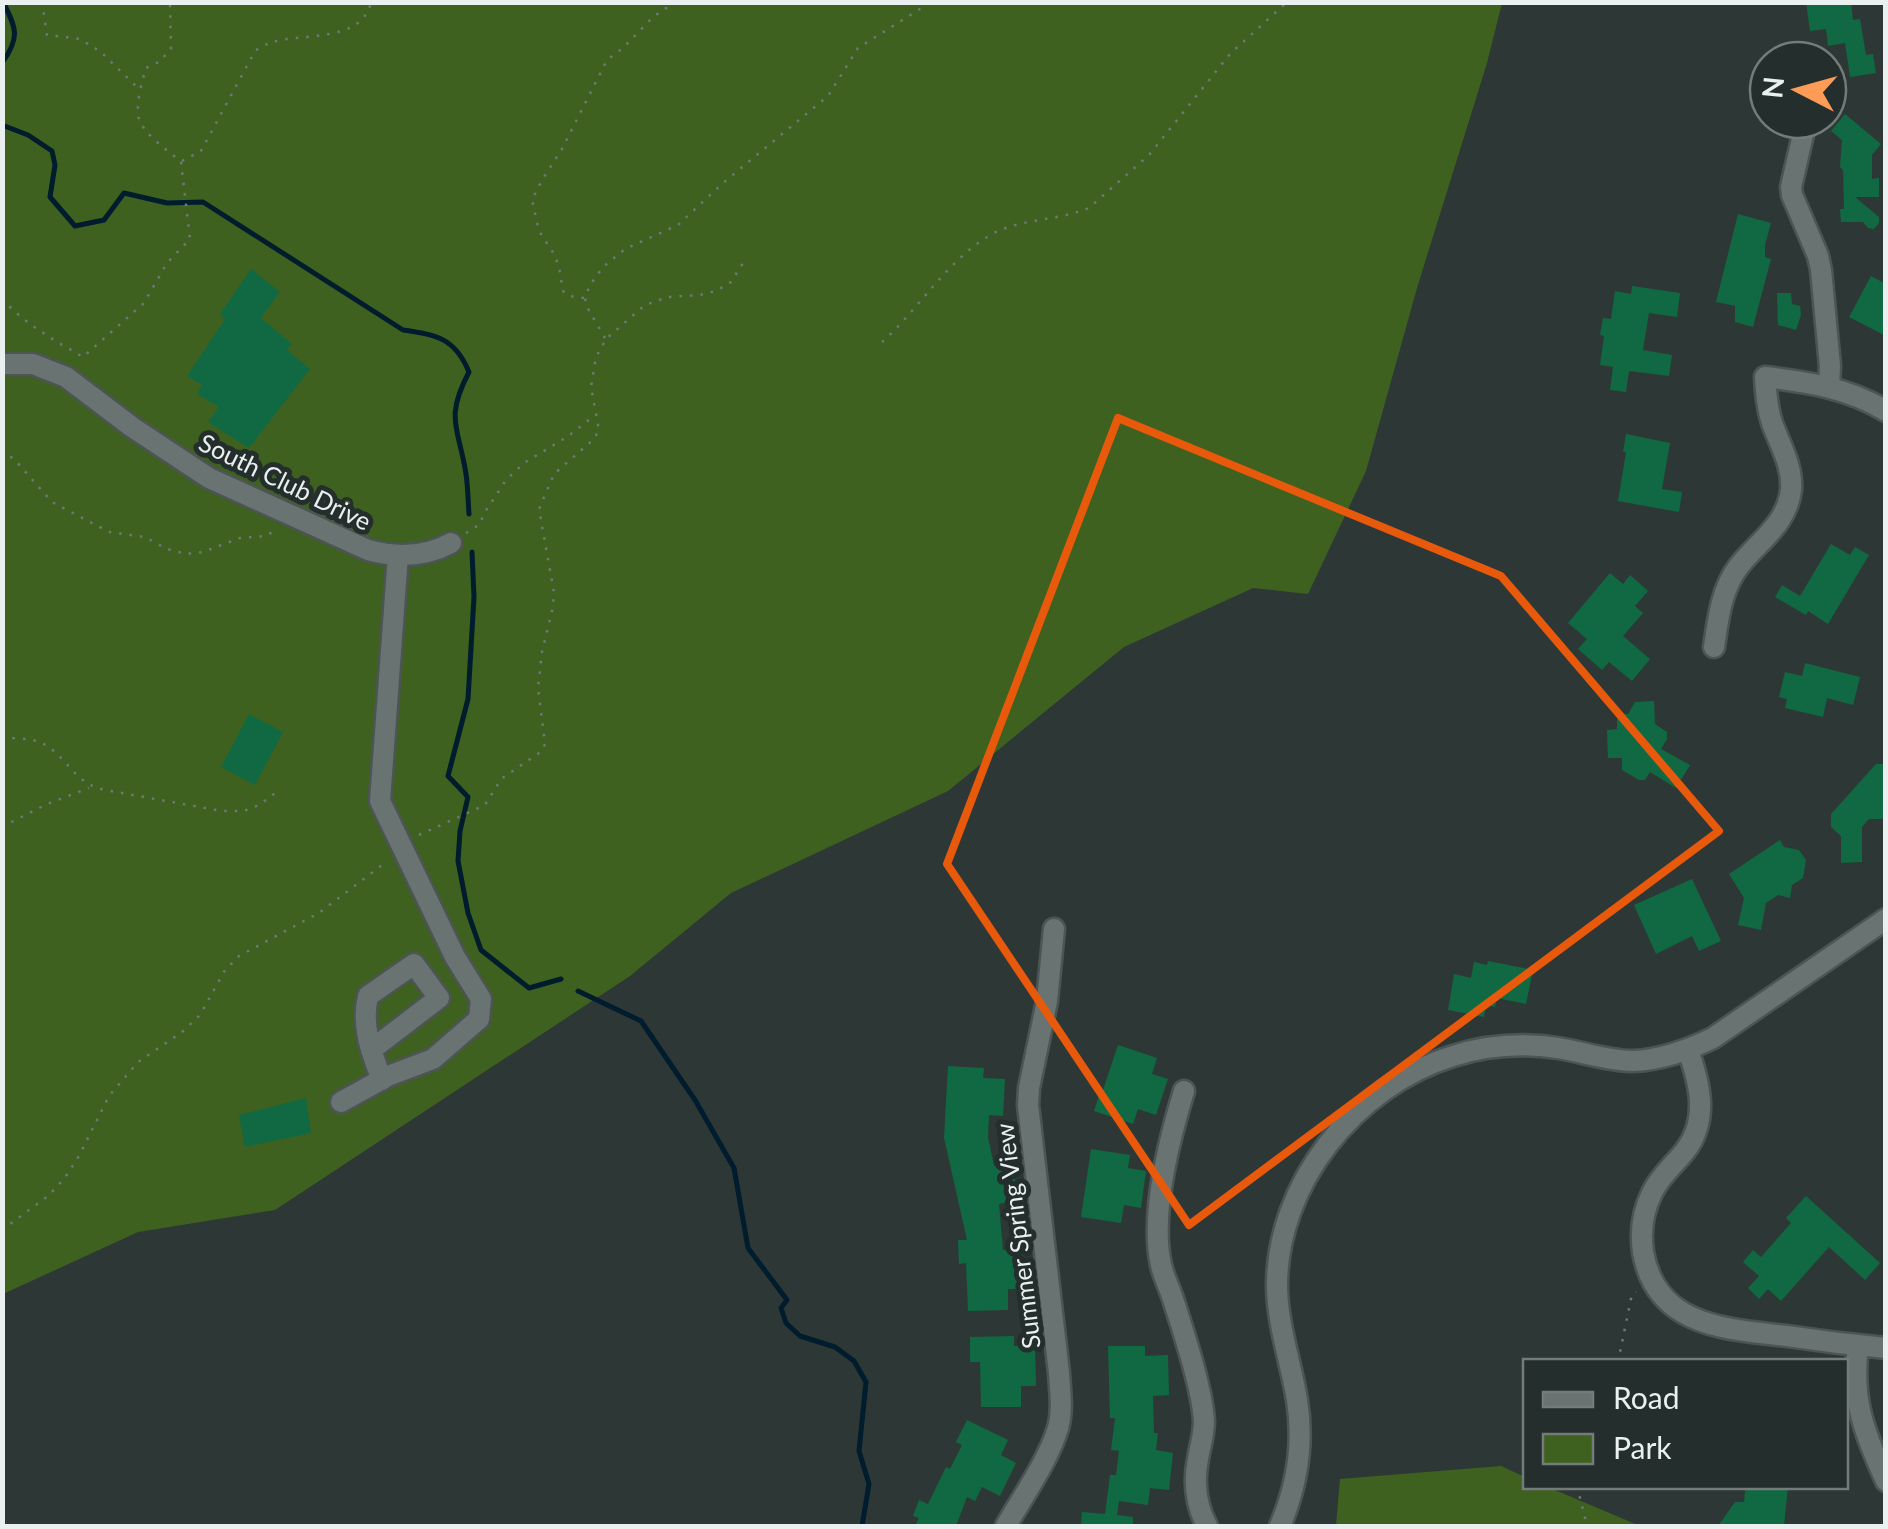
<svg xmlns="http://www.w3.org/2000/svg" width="1888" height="1529" font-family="Lato,sans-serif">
	<rect width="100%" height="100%" fill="#2d3836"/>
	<path fill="#3f611f" d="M3 3H1502L1487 63 1417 288 1366 471 1308 594 1253 588 1124 647 948 791 731 893 630 976 275 1210 138 1232 3 1294Z
		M1501 1466 1525 1477 1526 1486 1548 1487 1640 1526H1336L1340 1479Z"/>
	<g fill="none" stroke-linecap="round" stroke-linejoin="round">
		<path stroke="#001c2d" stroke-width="5" d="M2 63C20 38 17 29 3 2
			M2 125 28 135 52 151 55 165 50 197 75 226 104 220 124 193 167 203 203 202 403 330C437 335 455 338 469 372 444 419 459 428 466 474 468 487 468 501 469 514
			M472 552 474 597 468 699 448 776 468 797 460 831 458 861 468 913 481 950 529 988 561 979
			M578 991 641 1021 695 1100 734 1168 748 1248 787 1300 781 1308 786 1323 800 1336 835 1347 854 1361 866 1382 859 1451 869 1484 862 1526"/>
	</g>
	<path fill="#106942" d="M1806 2H1851L1853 20 1860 19 1866 55 1873 54 1876 73 1850 77 1845 43 1828 46 1826 29 1810 31Z
		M1845 114 1881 144 1872 155V179L1879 178V197H1855L1879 217V223L1874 229 1868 228 1863 222H1841L1840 209H1844L1843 170 1840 167 1842 140 1831 131Z
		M1738 214 1771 223 1765 245V257L1771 259 1753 327 1735 322V306L1716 302Z
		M251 269 280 292 261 318 292 344 287 350 310 369 249 448 208 422 219 407 197 394 202 385 187 376 225 319 220 314Z
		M1871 276 1886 284V336L1849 317Z
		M1632 286 1680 293 1677 317 1649 313 1643 350 1672 355 1669 376 1629 371 1626 392 1610 390 1613 367 1600 365 1604 336 1600 335 1603 318 1611 319 1615 291 1631 294Z
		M1777 293H1791L1792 304 1800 306 1801 315 1796 330 1778 325Z
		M1626 434 1670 443 1662 489 1682 492 1679 512 1618 501 1626 452H1623Z
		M1831 544 1850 555 1855 547 1869 555 1828 624 1808 611 1806 615 1775 597 1782 585 1800 596Z
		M1610 573 1623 584 1630 575 1648 591 1635 606 1643 613 1623 636 1650 659 1632 681 1609 662 1602 670 1578 649 1587 639 1568 623Z
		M1805 663 1860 677 1853 705 1827 698 1823 717 1785 708 1787 699 1779 697 1785 672 1802 676Z
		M1654 701 1655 724 1667 732V739L1661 749 1690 765 1676 788 1650 772 1645 780H1639L1622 770V758H1608L1607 730 1617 729V714H1628L1635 702Z
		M249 714 283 732 255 785 221 767Z
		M1876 764H1886V814L1882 819H1869L1862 827V862L1841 863V836L1831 827V814Z
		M1780 840 1784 847 1799 850 1806 860 1803 878 1792 885 1790 898 1778 895 1766 903 1761 930 1738 925 1744 898 1729 874Z
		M1692 879 1721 941 1699 951 1692 936 1656 954 1634 905Z
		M1488 961 1533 970 1526 1004 1497 998 1495 1007 1486 1005 1484 1017 1448 1010 1454 974 1471 978 1474 962 1487 965Z
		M1118 1045 1157 1058 1152 1074 1168 1079 1156 1115 1138 1109 1133 1124 1094 1111 1099 1095 1101 1096Z
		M948 1066 984 1068 983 1078 1005 1079 1003 1116 989 1115 988 1137 994 1166 1011 1162 1019 1199 999 1204 1003 1250H1023L1024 1289H1008V1310L968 1311 966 1263 959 1264 958 1240H967L944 1138Z
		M306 1098 311 1133 245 1147 239 1115Z
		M1091 1149 1130 1155 1128 1168 1146 1171 1141 1208 1124 1205 1121 1223 1081 1217Z
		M1806 1196 1880 1263 1865 1280 1829 1247 1781 1301 1768 1289 1759 1299 1748 1288 1759 1276 1743 1262 1753 1250 1761 1257 1791 1223 1786 1218Z
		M1014 1336V1346H1035L1036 1386H1021V1407H981L980 1362H970V1337Z
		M1108 1346H1145V1356L1168 1355 1169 1395 1153 1396 1154 1433H1158L1156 1450 1173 1453 1169 1490 1150 1488 1148 1505 1119 1501 1117 1515 1133 1517V1526H1081L1082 1512 1105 1514 1110 1475H1116L1119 1451 1111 1450 1115 1418H1110Z
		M967 1420 1008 1440 1001 1455 1016 1463 1000 1496 982 1487 975 1501 967 1497 956 1526H915L919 1518 913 1516 919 1500 928 1504 946 1467 950 1469 962 1445 956 1442Z
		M1748 1486H1788L1784 1526H1718L1735 1502H1744L1745 1491Z"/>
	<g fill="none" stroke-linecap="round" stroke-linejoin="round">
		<g stroke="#4c5554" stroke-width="25">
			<path id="minor" d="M1805 126 1791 187 1792 195 1818 256 1821 270 1830 366 1829 387
				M2 364H33L66 377 132 427 209 478 368 550C397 558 425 557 451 543
				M1714 647C1718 620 1721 589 1739 566 1759 541 1787 524 1791 490 1793 466 1780 445 1772 423 1767 408 1766 393 1765 377 1808 382 1848 388 1886 411
				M371 1050 439 998 414 964 368 996C361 1026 371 1052 382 1080
				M1688 1050C1700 1084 1709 1120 1685 1151 1674 1165 1660 1176 1652 1193 1643 1211 1640 1231 1643 1252 1656 1327 1726 1329 1787 1336 1820 1341 1853 1345 1886 1348
				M1184 1091C1169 1140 1150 1215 1161 1265 1164 1278 1170 1289 1174 1302 1184 1334 1202 1388 1204 1421 1204 1435 1200 1446 1198 1459 1193 1484 1196 1505 1207 1526
				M341 1102 388 1076 433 1059 479 1019 481 999 455 957 380 801 398 555
				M1858 1345C1851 1401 1864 1431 1886 1481
				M1006 1526C1022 1498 1049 1459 1058 1428 1063 1410 1060 1391 1059 1373L1028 1105 1029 1088 1047 1001 1054 929
				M1280 1526C1297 1486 1304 1444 1297 1400 1291 1363 1278 1327 1277 1288 1276 1184 1355 1086 1453 1056 1487 1045 1524 1043 1558 1048 1583 1052 1608 1061 1633 1061 1662 1060 1688 1050 1713 1038L1886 919"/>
		</g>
		<path stroke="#6e7876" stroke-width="2.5" stroke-dasharray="2.5 8" stroke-linecap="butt" d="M42 2 47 35 80 39 101 52 139 89
			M182 161 201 151 255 51C256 50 268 43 270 43 300 32 362 44 371 2
			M584 298 569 296 563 291 559 267 554 254 539 231 532 200 542 180 562 149 607 60 623 48 653 17 675 2
			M2 299C25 324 54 340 83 357L144 303 167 263 190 239 181 162C168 150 145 136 139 119 135 104 142 82 146 68L159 62 171 49 170 2
			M605 338 587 307 585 298 590 285 603 267 625 249 678 225 723 183 828 96 858 48 931 2
			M882 342C920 308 947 260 992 234 1022 218 1058 221 1089 208L1149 155 1230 54 1287 2
			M2 450 15 460 52 502 109 532 145 537 167 549 186 554 203 552 240 538 266 536 277 529
			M466 533 479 525 485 512 506 480 524 463 567 437 594 416
			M2 738C15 738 30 738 42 743 67 756 74 784 105 790L222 811H244L259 805 278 791
			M2 827 47 804 89 788
			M419 835 485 805 501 779 542 751 545 744 538 688 542 652 553 607 554 592 539 509 554 474 594 439 599 430 591 387 596 357 606 339 645 305 668 297 700 295 716 291 731 282 745 260
			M2 1230 48 1196 64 1179 79 1156 109 1096 138 1062 182 1032 200 1015 225 970 239 956 319 913 386 862
			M1618 1362 1632 1294 1636 1292
			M1577 1486 1587 1526"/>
		<use href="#minor" stroke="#697472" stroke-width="20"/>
	</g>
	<path fill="none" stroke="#e8590c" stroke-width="8" stroke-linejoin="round" d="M1118 418 1501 576 1719 831 1189 1225 947 864Z"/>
	<g text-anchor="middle" stroke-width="10" stroke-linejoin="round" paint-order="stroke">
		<g font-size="25" fill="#e9f0ef" stroke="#242e2c">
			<text transform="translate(285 482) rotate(26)" y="9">South Club Drive</text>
			<text transform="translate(1018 1236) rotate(-97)" y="9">Summer Spring View</text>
		</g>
	</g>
	<rect width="1888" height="1529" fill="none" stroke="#e9f0ef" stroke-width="10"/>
	<rect x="1523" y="1359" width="325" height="130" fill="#242e2c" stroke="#737c7a" stroke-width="2.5"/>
	<rect x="1543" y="1392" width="50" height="15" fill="#697472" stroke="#737c7a" stroke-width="2.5"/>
	<text x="1613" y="1409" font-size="30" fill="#e9f0ef">Road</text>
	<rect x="1543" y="1434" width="50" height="30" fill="#3f611f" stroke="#737c7a" stroke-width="2.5"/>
	<text x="1613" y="1459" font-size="30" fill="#e9f0ef">Park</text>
	<g transform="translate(1798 90) rotate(276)"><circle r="48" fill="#242e2c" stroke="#737c7a" stroke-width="2.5"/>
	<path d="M0-8L18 38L0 25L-18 38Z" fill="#fd9c56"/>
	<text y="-15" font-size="28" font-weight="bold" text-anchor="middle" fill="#e9f0ef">N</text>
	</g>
</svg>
